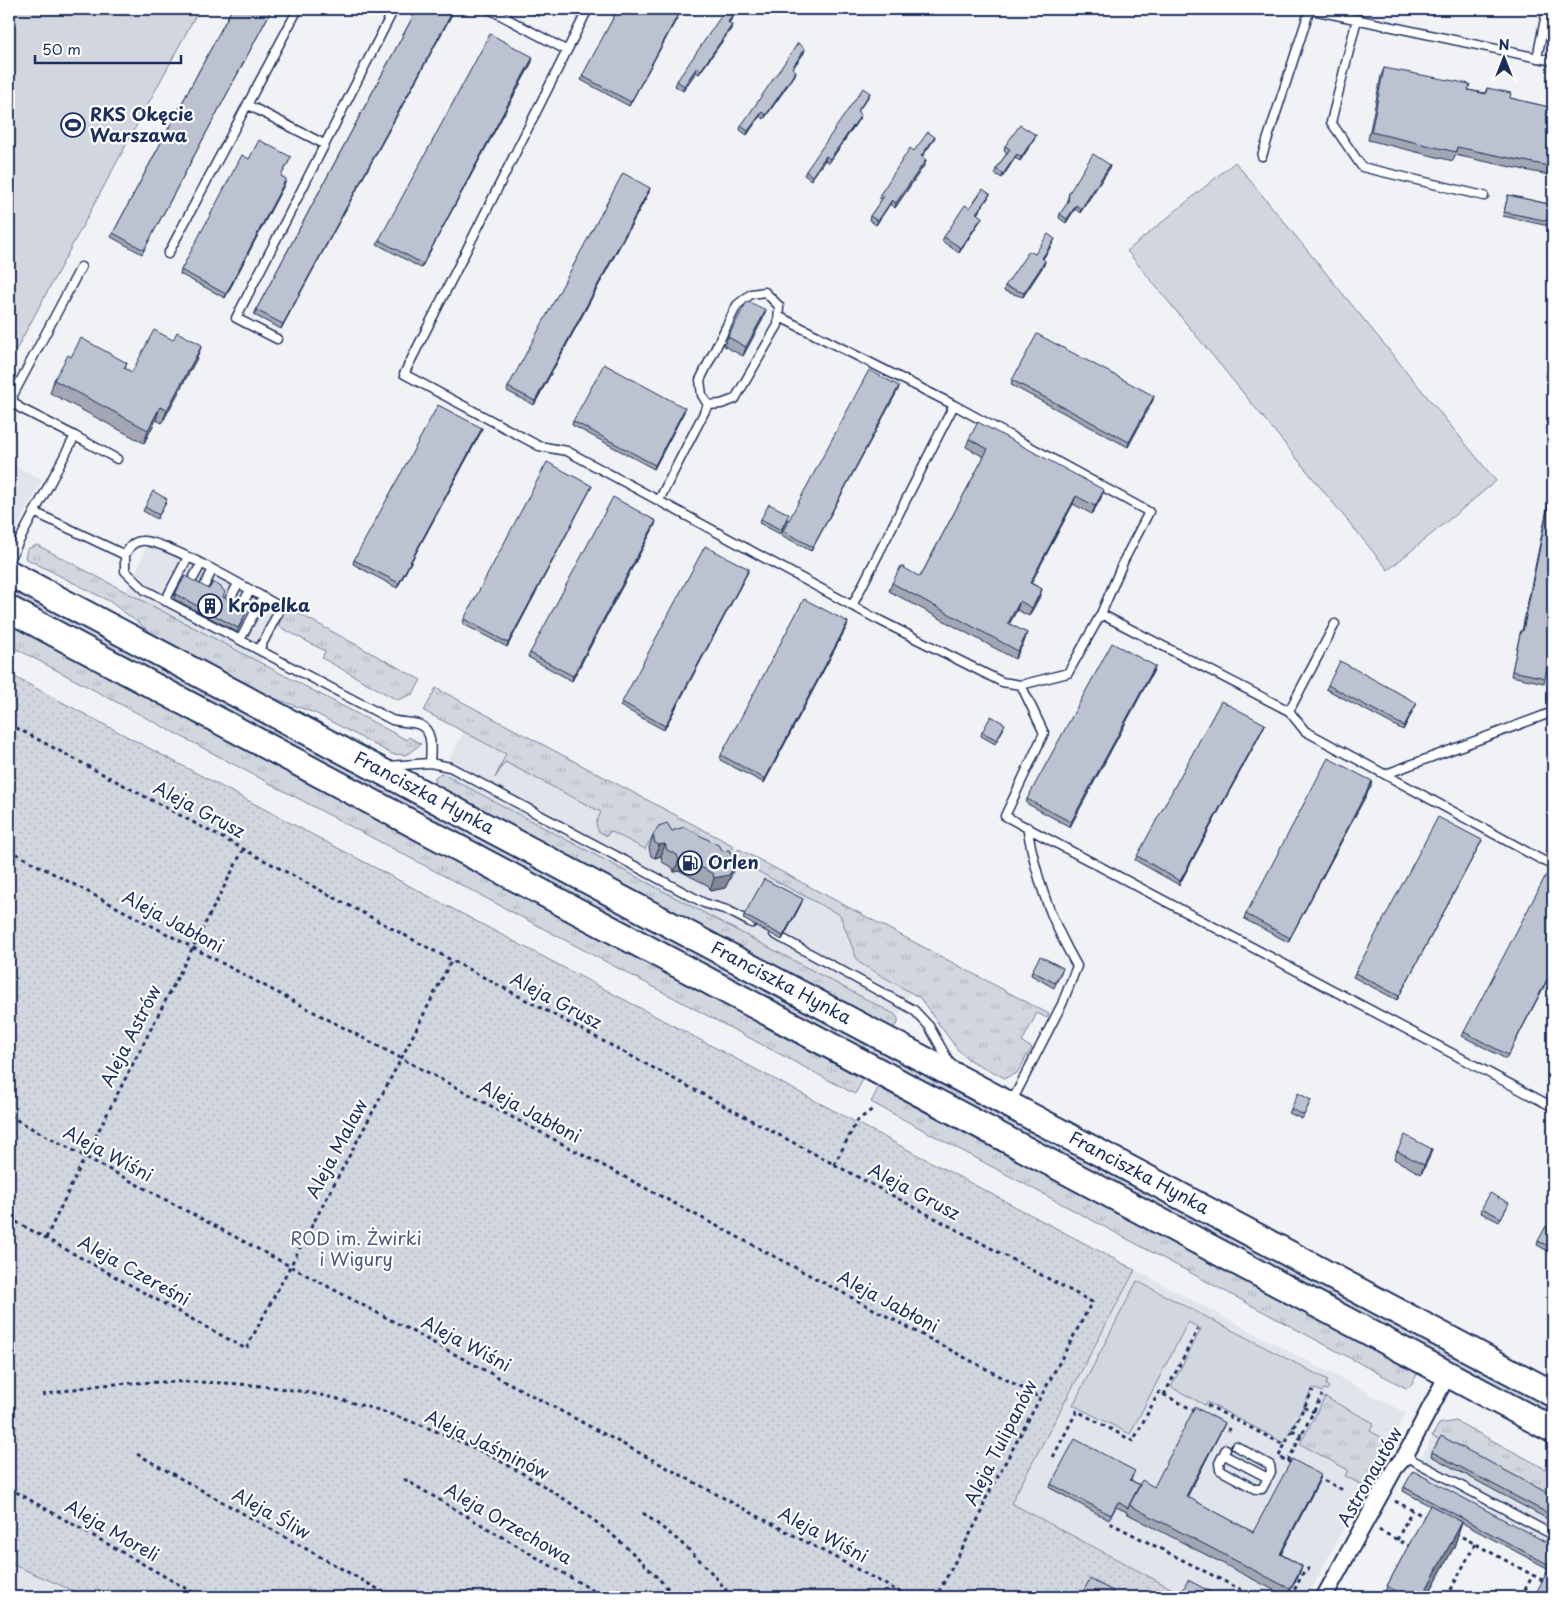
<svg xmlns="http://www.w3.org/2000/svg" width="1562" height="1606" font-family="'Playpen Sans',sans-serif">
	<defs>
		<pattern id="grass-tufts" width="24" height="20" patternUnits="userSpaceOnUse" patternTransform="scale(1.25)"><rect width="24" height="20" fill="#d2d6df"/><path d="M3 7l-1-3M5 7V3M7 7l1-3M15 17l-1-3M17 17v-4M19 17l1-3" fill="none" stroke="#b4b8c2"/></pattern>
		<pattern id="garden-dots" width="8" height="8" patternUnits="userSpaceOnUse" patternTransform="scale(1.25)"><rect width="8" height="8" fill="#d2d6df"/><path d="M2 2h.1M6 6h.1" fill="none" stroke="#b4b8c2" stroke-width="1.8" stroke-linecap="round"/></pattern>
	</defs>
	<rect width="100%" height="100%" fill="#f1f2f5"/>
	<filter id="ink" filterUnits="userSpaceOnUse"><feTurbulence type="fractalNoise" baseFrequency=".02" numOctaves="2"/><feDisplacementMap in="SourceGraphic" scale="10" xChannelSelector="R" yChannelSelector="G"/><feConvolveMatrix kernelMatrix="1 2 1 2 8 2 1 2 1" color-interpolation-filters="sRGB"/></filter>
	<g filter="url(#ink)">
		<path fill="#e1e4ea" d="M9 462 42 480 13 535 9 532Z
			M153 535 287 607 260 662 126 592Z
			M476 709 931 951 892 1028 435 785Z
			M1135 1270 1406 1413 1307 1597H1177L1179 1593 1011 1503Z
			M1456 1421 1553 1473V1572L1403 1491 1439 1424Z
			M9 1563 88 1597H9Z"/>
		<path fill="url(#grass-tufts)" stroke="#76829e" d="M37 545 407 740 409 737 421 744 406 755 392 754 317 714 253 690 254 688 152 633 109 601 25 558 27 549Z
			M9 584 1553 1406V1417L9 596Z
			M287 607 421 680 413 694 397 700 322 658 325 651 278 626Z
			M9 624 864 1078 855 1094 9 645Z
			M436 688 734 846 728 857 723 859 659 825 645 849 610 831 607 836 598 831 596 823 601 812 505 762 495 778 506 754 424 711Z
			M441 773 894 1014 898 1018V1024L892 1028 435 785V777Z
			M739 849 1049 1014 1047 1018 1037 1013 1022 1042 1032 1048 1017 1073 1005 1078 969 1060 957 1049 920 998 858 962 840 915 742 863 740 866 734 863 733 859Z
			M879 1086 1414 1371 1417 1374 1411 1386 1406 1388 871 1102Z
			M1325 1397 1374 1423 1370 1431 1390 1442 1366 1487 1345 1476 1348 1470 1300 1444Z
			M1456 1421 1553 1473V1501L1432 1436 1439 1424Z"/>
		<path fill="url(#garden-dots)" stroke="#76829e" d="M9 674 1135 1270 1011 1503 1180 1593 1177 1597H88L9 1563Z"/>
		<path fill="#d2d6df" stroke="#76829e" d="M9 9H199L9 363Z
			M1235 162 1496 481 1388 570 1127 251Z
			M1137 1281 1328 1380 1326 1385 1329 1387 1327 1390 1324 1389 1322 1392 1313 1388 1284 1443 1207 1402 1205 1405 1171 1387 1201 1329 1188 1322 1130 1434 1073 1405Z"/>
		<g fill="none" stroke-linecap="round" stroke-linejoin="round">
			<g stroke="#1b2f5e" stroke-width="11">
				<path id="service" d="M489 9 566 50
					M588 9 404 374 539 446 567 451 875 618 1002 682 1021 685 1068 673 1101 614 1289 711 1305 731 1553 866
					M1308 9 1553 61
					M1357 19 1331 122 1362 167 1484 196
					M1537 58 1547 9
					M248 105 324 144
					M1262 156 1310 9
					M168 254 298 9
					M765 292 779 306 778 325 735 399 721 404 708 405 702 395 700 380 737 305 751 294Z
					M780 317 954 405
					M277 339 236 318 394 9
					M75 436 117 459
					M659 500 708 405
					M34 512 125 555C129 548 132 542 141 541 163 538 257 594 281 607L259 650
					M125 555V571L145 590 392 720C399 722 406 722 413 723 434 726 431 746 430 763
					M9 560 75 436 20 408 13 401V395L81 267
					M190 584 201 564
					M202 590 212 571
					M165 601 188 557
					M227 604 238 584
					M852 606 954 405 1149 512 1124 560 1101 614
					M239 610 250 590
					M240 640 263 597
					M1021 685 1044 733 1005 816 1553 1107
					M1289 711 1335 624
					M388 766 430 763 450 767 704 903 727 910 752 923
					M1386 774 1553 712
					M774 934 914 1010 929 1026 952 1067
					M1011 1103 1062 1004 1077 966C1050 919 1037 881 1027 827
					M1226 1449 1219 1463 1220 1470 1255 1489H1262L1271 1472 1270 1465 1236 1446
					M1405 1456 1553 1535
					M1228 1457 1268 1478"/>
			</g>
			<g stroke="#1b2f5e" stroke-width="19">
				<path id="minor" d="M1324 1597 1395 1468 1405 1456 1448 1374"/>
			</g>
			<g stroke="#1b2f5e" stroke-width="29">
				<path id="primary" d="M9 573 1553 1394
					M9 609 1553 1430"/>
			</g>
			<path stroke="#1b2f5e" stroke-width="3" stroke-dasharray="4 4" stroke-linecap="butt" d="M9 724 1092 1302 984 1502 983 1510 936 1597
				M9 850 1039 1397
				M9 1116 909 1597
				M834 1165 857 1121 874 1108
				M9 1218 246 1349 401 1059 451 961
				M46 1238 85 1157 243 850
				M42 1395C66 1391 91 1385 116 1384 191 1379 273 1382 346 1401 443 1426 550 1479 625 1546 643 1562 660 1580 676 1597
				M1164 1395 1198 1329
				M1207 1405 1284 1445
				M1304 1407 1314 1412
				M1220 1425 1234 1432
				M1292 1430 1302 1435
				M137 1454 392 1597
				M1279 1456 1313 1390
				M1053 1457 1077 1411 1133 1441 1159 1392 1197 1412
				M1281 1458 1294 1464
				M1288 1461 1322 1395
				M1317 1477 1343 1490
				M404 1479 597 1593
				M9 1488 201 1597
				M1395 1501 1427 1518
				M643 1513C678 1539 705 1561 731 1597
				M1110 1523 1255 1597
				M1379 1530 1411 1547
				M1455 1533 1553 1586
				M1397 1540 1412 1510
				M1291 1597 1304 1571 1310 1568
				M1447 1597 1475 1544
				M1521 1597 1533 1575"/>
			<use href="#service" stroke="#fff" stroke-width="8"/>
			<use href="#minor" stroke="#fff" stroke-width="15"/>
			<use href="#primary" stroke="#fff" stroke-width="25"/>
		</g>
		<path fill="#a2a7b3" stroke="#1b2f5e" d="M232 9H272L142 254 111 237 113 233Z
			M417 9 281 329 254 315 256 310Z
			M524 9H544L539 17Z
			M618 9H682L629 106 581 80Z
			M739 9 729 23 731 29 699 74 696 72 683 91 675 86 677 81Z
			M804 53 793 68 795 75 764 119 760 116 747 135 740 130 741 126Z
			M532 62 421 268 377 244 379 240Z
			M1384 68 1468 90 1485 93 1487 88 1510 98 1553 108V176L1455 155 1453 161 1368 140 1381 76Z
			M870 93 868 97 857 112 861 115 859 119 829 163 825 160 811 180 804 175 806 171Z
			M1036 135 1034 140 1020 161 1015 158 1002 178 995 174 996 169 1007 153 1004 150 1005 146Z
			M933 141 922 157 926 160 925 164 895 208 890 204 876 225 869 220 870 216 882 199 879 198 881 193 914 151Z
			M249 159 289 161 281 176 285 183 225 298 180 274 181 270Z
			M1109 169 1080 213 1075 209 1066 223 1059 218 1060 214 1067 204 1068 197 1069 193Z
			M649 192 534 405 507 391 508 387Z
			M990 194 988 198 977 214 980 221 959 253 942 241 944 237 970 208Z
			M1508 195 1553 205V227L1503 216Z
			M1053 243 1043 259 1045 261 1044 265 1023 297 1004 291 1005 286 1035 254Z
			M763 319 743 356 724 346 728 337Z
			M1553 344V379L1546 377Z
			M71 357 127 363 125 369 132 372 197 358 162 423 156 420 144 443 50 393 54 380Z
			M1012 380 1153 400 1128 447 1011 385Z
			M899 386 811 551 781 535 783 531Z
			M684 412 654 469 572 425 573 421Z
			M481 432 397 588 353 564 354 560Z
			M969 439 1101 498 1092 514 1073 504 1031 583 1042 589 1039 598 1029 616 1017 610 1009 624 1027 633 1024 642 1015 659 889 591 892 583 920 577 984 457 966 447Z
			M1553 471V635L1545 678 1544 683 1511 676 1520 634 1521 630 1522 631 1551 489H1550Z
			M592 486 507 647 463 624 464 619Z
			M166 503 157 519 143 511 145 507Z
			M761 519H788L780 534 759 523Z
			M655 525 572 681 528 657 530 653Z
			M749 569 664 730 620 706 622 702Z
			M175 594 223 597 246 614 237 632 174 599Z
			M847 626 764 783 720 760 721 755Z
			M1154 670 1070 827 1026 803 1027 799Z
			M1328 685 1417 703 1403 730 1326 689Z
			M1265 724 1263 729 1179 885 1135 860 1137 856Z
			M1004 728 995 744 981 736 982 732Z
			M1371 786 1288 942 1244 919 1246 914Z
			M672 831 722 851 735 865 730 878 725 888 710 891 709 886 680 871 674 872 673 868 662 862 661 856 655 858 651 856 649 848 653 835Z
			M1482 840 1397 1000 1353 977 1355 973Z
			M801 904 782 940 743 919 744 915Z
			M1063 968 1054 988 1031 975 1032 971Z
			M1553 969 1506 1059 1462 1036 1464 1032Z
			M1311 1100 1302 1119 1289 1113 1291 1109Z
			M1432 1149 1429 1158 1421 1174 1394 1159 1397 1151Z
			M1507 1207 1499 1222 1481 1213 1482 1208Z
			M1538 1241 1553 1246 1550 1252 1537 1245Z
			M1225 1423 1221 1431 1187 1497 1253 1532 1321 1475 1318 1483 1281 1554 1302 1566 1299 1574 1287 1597 1126 1513 1127 1512 1116 1507 1109 1520 1050 1488 1051 1484 1133 1475 1131 1480 1140 1485 1154 1487Z
			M1432 1452 1553 1496V1522L1431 1456Z
			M1404 1487 1553 1546V1597L1549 1569 1462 1523 1454 1547 1427 1597H1383L1387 1586 1430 1506 1403 1491Z"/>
		<path fill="#848892" stroke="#1b2f5e" d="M454 9H455L281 329 283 324Z
			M681 9H682L629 106 631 102Z
			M737 9H739L726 26 728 22Z
			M732 25 731 29 699 74 701 70Z
			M805 49 804 53 790 72 792 68Z
			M533 57 532 62 421 268 423 264Z
			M697 67 696 72 683 91 684 86Z
			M796 71 795 75 764 119 766 115Z
			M870 93 868 97 855 116 857 112Z
			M762 112 760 116 747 135 748 131Z
			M861 115 859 119 829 163 830 159Z
			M1036 135 1034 140 1020 161 1021 157Z
			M935 137 933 141 920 160 921 156Z
			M1017 154 1015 158 1002 178 1003 174Z
			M826 156 825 160 811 180 812 176Z
			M926 160 925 164 895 208 896 203Z
			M1110 165 1109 169 1080 213 1081 209Z
			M286 179 285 183 225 298 226 294Z
			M650 188 649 192 534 405 535 401Z
			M990 194 988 198 975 217 976 213Z
			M892 200 890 204 876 225 878 221Z
			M1076 205 1075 209 1066 223 1067 219Z
			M982 217 980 221 959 253 961 248Z
			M1055 239 1053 243 1040 263 1042 258Z
			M1045 261 1044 265 1023 297 1024 293Z
			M766 310 763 319 743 356 746 347Z
			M202 345 197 358 162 423 167 410Z
			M899 386 898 390 811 551 813 547Z
			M1154 396 1153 400 1128 447 1129 442Z
			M160 407 156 420 144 443 148 430Z
			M685 408 684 412 654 469 655 465Z
			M482 428 481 432 397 588 399 583Z
			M592 486 590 490 507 647 508 643Z
			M1104 490 1101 498 1092 514 1095 506Z
			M1076 496 1073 504 1027 591 1030 583Z
			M656 521 655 525 572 681 573 676Z
			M749 569 747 574 664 730 665 726Z
			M1042 589 1039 598 1029 616 1032 608Z
			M1020 601 1017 610 1005 632 1008 623Z
			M848 622 847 626 764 783 765 779Z
			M1027 633 1024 642 1015 659 1018 651Z
			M1155 666 1154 670 1070 827 1071 822Z
			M1417 703 1415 707 1403 730 1404 726Z
			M1265 724 1263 729 1179 885 1180 881Z
			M1372 781 1371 786 1288 942 1290 938Z
			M1482 840 1480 844 1397 1000 1399 996Z
			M665 844 661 856 655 858 659 845Z
			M685 858 680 871 674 872 679 860Z
			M735 865 730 878 725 888 710 891 714 878Z
			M803 899 801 904 782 940 783 936Z
			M1553 968V969L1506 1059 1508 1055Z
			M1432 1149 1429 1158 1421 1174 1424 1165Z
			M1225 1423 1221 1431 1183 1505 1186 1496Z
			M1321 1475 1318 1483 1277 1562 1280 1554Z
			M1462 1522 1454 1547 1427 1597H1422Z
			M1302 1566 1299 1574 1287 1597 1290 1589Z"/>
		<path fill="#bcc2d0" stroke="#1b2f5e" d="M232 9H272L144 250 113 233Z
			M417 9H454L283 324 256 310Z
			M618 9H681L631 102 582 76Z
			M726 9H737L728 22 732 25 701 70 697 67 684 86 677 81Z
			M490 34 533 57 423 264 379 240Z
			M798 43 805 49 792 68 796 71 766 115 762 112 748 131 741 126Z
			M1384 68 1470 84 1468 90 1486 94 1487 88 1511 93 1510 98 1553 108V167L1457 147 1456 152 1371 132Z
			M863 88 870 93 857 112 861 115 830 159 826 156 812 176 806 171Z
			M1020 125 1036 135 1021 157 1017 154 1003 174 996 169 1010 149 1005 146Z
			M928 132 935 137 921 156 926 160 896 203 892 200 878 221 870 216 884 196 881 193 910 148 914 151Z
			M259 140 291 157 281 176 286 179 226 294 181 270 242 155 249 159Z
			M1093 154 1110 165 1081 209 1076 205 1067 219 1060 214 1068 202 1069 193Z
			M623 173 650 188 535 401 508 387Z
			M983 189 990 194 976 213 982 217 961 248 944 237 965 205 970 208Z
			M1508 195 1553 205V222L1504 212Z
			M1048 234 1055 239 1042 258 1045 261 1024 293 1005 286 1029 251 1035 254Z
			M747 301 766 310 746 347 728 337Z
			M154 330 173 340 177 332 202 345 167 410 160 407 148 430 54 380 68 355 71 357 81 338 127 363 124 368 132 372Z
			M1037 334 1154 396 1129 442 1012 380Z
			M1553 349V370L1549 369Z
			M604 364 685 408 655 465 573 421Z
			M869 370 899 386 813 547 783 531Z
			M438 405 482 428 399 583 354 560Z
			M978 422 1104 490 1095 506 1076 496 1030 583 1042 589 1032 608 1020 601 1008 623 1027 633 1018 651 892 583 901 566 920 577 988 449 969 439Z
			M547 462 592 486 508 643 464 619Z
			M9 475 16 479 9 492Z
			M1552 487H1553V635L1545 678 1512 671 1521 630 1523 631Z
			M153 491 167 499 159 515 145 507Z
			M613 497 656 521 573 676 530 653Z
			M769 504 789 514 781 530 761 519Z
			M705 546 749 569 665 726 622 702Z
			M185 576 209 589 213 582 221 587 225 592 223 597 248 610 238 628 175 594Z
			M804 599 848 622 765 779 721 755Z
			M1112 643 1155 666 1071 822 1027 799Z
			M1340 661 1417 703 1404 726 1328 685Z
			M1221 701 1265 724 1180 881 1137 856Z
			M991 716 1005 724 997 740 982 732Z
			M1328 758 1372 781 1290 938 1246 914Z
			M1438 817 1482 840 1399 996 1355 973Z
			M667 823 672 831 684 827 720 846 722 851 729 850 735 865 729 875 714 878 713 874 685 858 679 860 677 855 667 850 665 844 659 845 655 843 653 835 659 826Z
			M1546 875 1553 879V968L1508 1055 1464 1032Z
			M764 879 803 899 783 936 744 915Z
			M1040 956 1063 968 1055 983 1032 971Z
			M1298 1093 1311 1100 1304 1115 1291 1109Z
			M1405 1135 1432 1149 1424 1165 1397 1151Z
			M1490 1193 1509 1203 1501 1218 1482 1208Z
			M1546 1226 1553 1230V1245L1552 1248 1538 1241Z
			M1195 1407 1225 1423 1186 1496 1253 1532 1292 1459 1321 1475 1280 1554 1302 1566 1290 1589 1129 1505 1142 1480 1154 1487Z
			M1441 1436 1553 1496V1516L1432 1452Z
			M1075 1439 1135 1471 1130 1480 1140 1485 1128 1508 1118 1502 1111 1515 1051 1484Z
			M1413 1471 1553 1546V1567L1404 1487Z
			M1430 1505 1462 1522 1422 1597H1408L1387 1586Z
			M1549 1568 1553 1570V1597H1534Z
			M1090 1579 1113 1591 1110 1597H1080Z
			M1188 1580 1220 1597H1182L1180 1596Z"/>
	</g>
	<defs>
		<g id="stadium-ring" transform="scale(1.25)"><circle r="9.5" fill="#fff" stroke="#1b2f5e" stroke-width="1.5"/><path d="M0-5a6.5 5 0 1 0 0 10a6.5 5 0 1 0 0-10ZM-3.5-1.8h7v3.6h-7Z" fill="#1b2f5e"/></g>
		<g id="building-ring" transform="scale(1.25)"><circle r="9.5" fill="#fff" stroke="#1b2f5e" stroke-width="1.5"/><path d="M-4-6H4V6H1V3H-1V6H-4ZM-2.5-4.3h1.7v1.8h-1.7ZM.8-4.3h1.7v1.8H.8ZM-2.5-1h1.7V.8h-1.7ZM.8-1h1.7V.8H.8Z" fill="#1b2f5e"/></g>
		<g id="fuel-ring" transform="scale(1.25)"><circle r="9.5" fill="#fff" stroke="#1b2f5e" stroke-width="1.5"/><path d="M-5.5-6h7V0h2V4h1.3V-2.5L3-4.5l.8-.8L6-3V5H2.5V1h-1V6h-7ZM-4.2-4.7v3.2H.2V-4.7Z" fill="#1b2f5e"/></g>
	</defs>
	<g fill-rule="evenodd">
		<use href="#stadium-ring" x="73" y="125"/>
		<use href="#building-ring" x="210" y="606"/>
		<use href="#fuel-ring" x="690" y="863"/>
	</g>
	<g text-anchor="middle" stroke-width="4.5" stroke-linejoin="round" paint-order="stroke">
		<g font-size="18" font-weight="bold" fill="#1b2f5e" stroke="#fff" text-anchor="start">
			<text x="90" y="121">RKS Okęcie<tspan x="90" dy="21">Warszawa</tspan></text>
			<text x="228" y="612">Kropelka</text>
			<text x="708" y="869">Orlen</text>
		</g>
		<g font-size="18" fill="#1b2f5e" stroke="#fff">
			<text transform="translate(424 793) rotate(28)" y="6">Franciszka Hynka</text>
			<text transform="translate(199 810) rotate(28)" y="6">Aleja Grusz</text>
			<text transform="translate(173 922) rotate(28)" y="6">Aleja Jabłoni</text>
			<text transform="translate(781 983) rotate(28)" y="6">Franciszka Hynka</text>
			<text transform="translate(556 1001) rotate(28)" y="6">Aleja Grusz</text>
			<text transform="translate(131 1036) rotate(-63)" y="6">Aleja Astrów</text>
			<text transform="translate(530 1112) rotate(28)" y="6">Aleja Jabłoni</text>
			<text transform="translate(337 1149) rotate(-62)" y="6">Aleja Malaw</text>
			<text transform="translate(108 1154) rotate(28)" y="6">Aleja Wiśni</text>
			<text transform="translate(1139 1173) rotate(28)" y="6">Franciszka Hynka</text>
			<text transform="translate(914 1192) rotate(28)" y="6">Aleja Grusz</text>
			<text transform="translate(134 1271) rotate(29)" y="6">Aleja Czereśni</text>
			<text transform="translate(888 1302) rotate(28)" y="6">Aleja Jabłoni</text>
			<text transform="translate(466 1344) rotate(28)" y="6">Aleja Wiśni</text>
			<text transform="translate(1001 1443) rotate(-63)" y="6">Aleja Tulipanów</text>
			<text transform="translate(487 1445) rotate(26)" y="6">Aleja Jaśminów</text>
			<text transform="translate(1370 1477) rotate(-60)" y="6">Astronautów</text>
			<text transform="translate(271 1514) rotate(29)" y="6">Aleja Śliw</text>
			<text transform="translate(508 1524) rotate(30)" y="6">Aleja Orzechowa</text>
			<text transform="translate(112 1531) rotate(30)" y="6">Aleja Moreli</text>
			<text transform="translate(823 1535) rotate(28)" y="6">Aleja Wiśni</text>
		</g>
		<g font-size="18" fill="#49597e" stroke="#fff">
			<text x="356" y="1245">ROD im. Żwirki<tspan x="356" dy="21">i Wigury</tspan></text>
		</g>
	</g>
	<rect width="1562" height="1606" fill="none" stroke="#fff" stroke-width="30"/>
	<rect x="15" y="15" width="1532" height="1576" fill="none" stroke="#1b2f5e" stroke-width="2" filter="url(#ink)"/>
	<g transform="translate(1504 58)" stroke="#ffffff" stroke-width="4" paint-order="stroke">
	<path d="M0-4L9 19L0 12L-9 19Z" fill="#1b2f5e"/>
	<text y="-8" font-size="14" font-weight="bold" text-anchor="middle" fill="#1b2f5e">N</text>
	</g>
	<path d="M35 55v8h146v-8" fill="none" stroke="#1b2f5e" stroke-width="2.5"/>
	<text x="42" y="55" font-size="15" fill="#1b2f5e" stroke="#ffffff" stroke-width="4" paint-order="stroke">50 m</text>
</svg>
